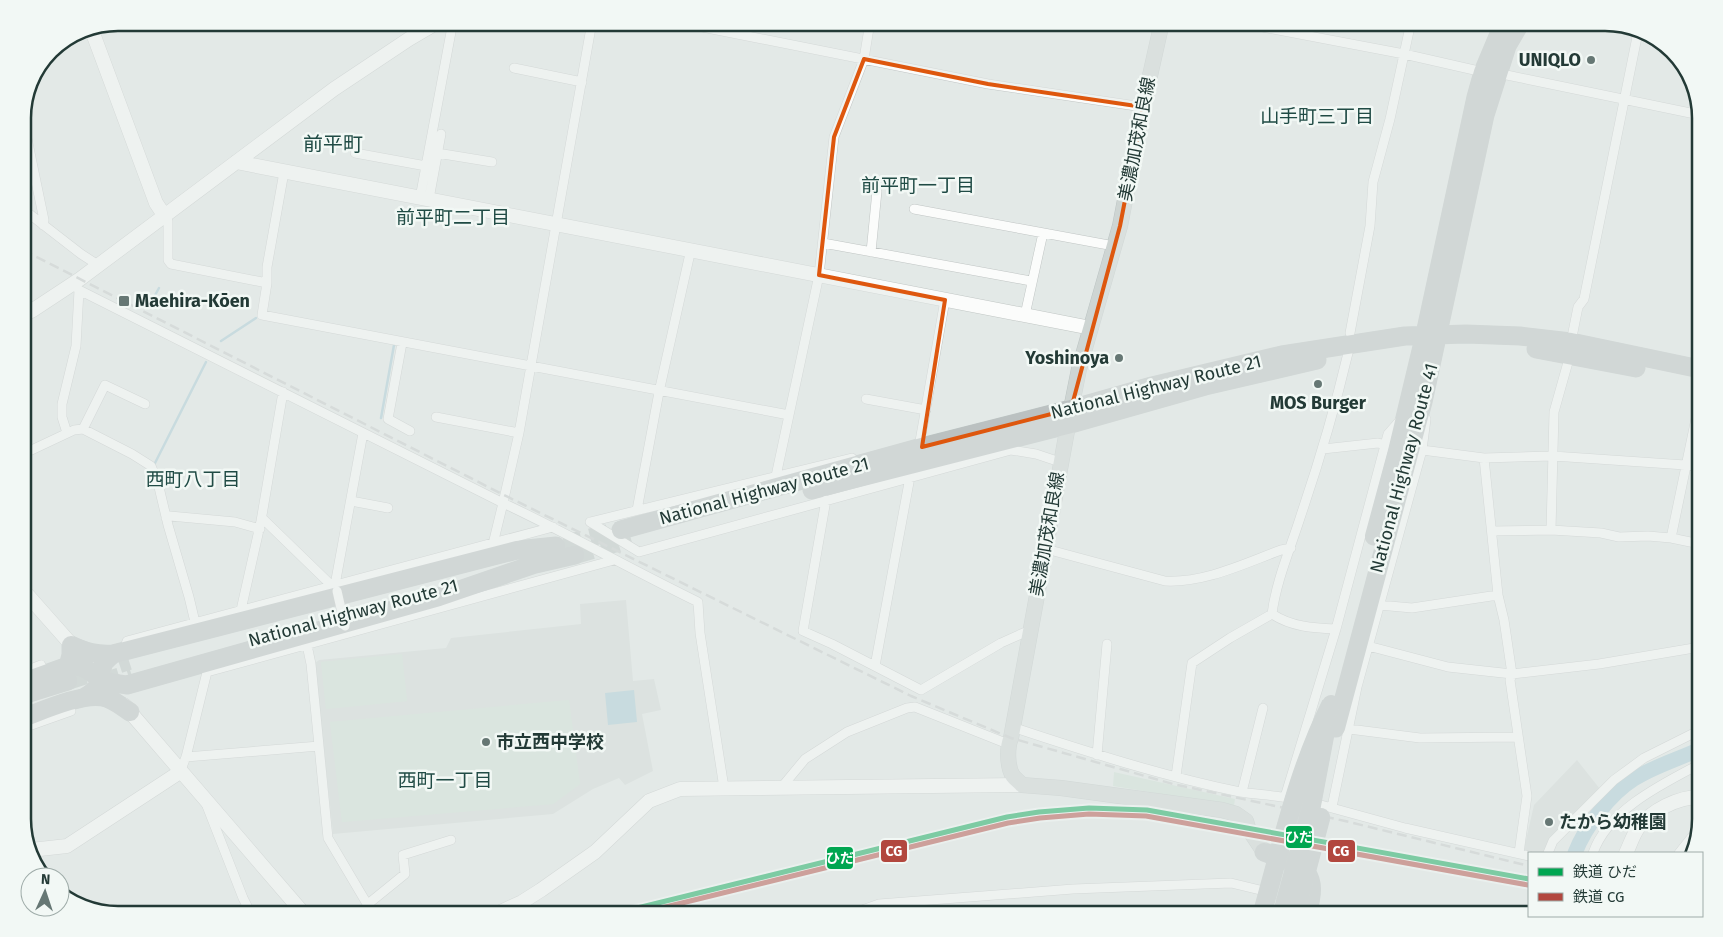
<svg xmlns="http://www.w3.org/2000/svg" width="1723" height="937" font-family="'Fira Sans','Noto Sans JP',sans-serif">
	<rect width="100%" height="100%" fill="#e3e9e7"/>
	<path fill="#d2dad7" d="M626 600 633 681 654 679 661 710 642 714 653 771 625 785 619 778 593 789 553 814 333 834 315 663 319 660 446 648 451 638 581 624 580 604Z
		M1577 760 1600 789 1551 840 1543 853 1529 854 1524 849 1534 805Z"/>
	<path fill="#cee1d5" d="M402 654 407 701 326 709 321 662Z
		M569 700 580 784 553 804 342 822 330 722Z
		M1114 772 1235 799 1234 806 1113 786Z"/>
	<path fill="#a7cad4" d="M634 690 637 722 608 725 605 693Z"/>
	<g fill="none" stroke-linecap="round" stroke-linejoin="round">
		<path stroke="#a7cad4" stroke-width="2.5" d="M149 306 159 288
			M221 341 256 318
			M381 418 394 345
			M154 465 206 362"/>
		<path stroke="#a7cad4" stroke-width="15" d="M1575 853C1585 827 1610 794 1634 779 1654 766 1679 759 1700 749"/>
		<path stroke="#bdc6c4" stroke-width="18" stroke-dasharray="18 9" stroke-linecap="butt" d="M564 544 621 530
			M575 555 631 539
			M68 681 129 661
			M102 682 131 673"/>
		<g stroke="#c0c5c4" stroke-width="10">
			<path id="street" d="M592 22 519 433 503 503C569 534 632 570 698 602L700 633 724 788
				M677 22 988 84 1143 107
				M1236 22 1404 54 1483 72
				M514 68 582 82
				M1497 73 1700 115
				M23 119 44 220 43 225
				M355 153 426 166
				M437 153 492 162
				M284 172 267 267V283L262 315 789 415
				M420 198 451 32V27L447 22
				M429 199 441 134
				M23 209 81 254 98 265
				M914 209 1114 246
				M164 215 168 221V260L171 264 267 283
				M823 243 1031 281
				M871 252 877 191
				M73 284 79 290 503 503 493 544
				M1025 315 1043 233
				M1350 333 1370 226 1373 182 1390 119 1411 22
				M1571 342 1578 307 1584 299 1638 32
				M402 343 388 419 410 431
				M866 399 926 410
				M436 417 519 433
				M83 429 105 385 145 404
				M67 433 62 417V404L76 346 79 290
				M922 447 920 441 945 300
				M1323 449 1378 443 1385 445
				M1419 449 1422 450 1426 419
				M23 454 74 430 83 429 132 454 151 466 158 483 168 525 189 597 195 622
				M1484 458 1498 595 1504 620 1512 674 1510 680 1527 796 1519 853
				M776 476 819 275 834 137 864 59 870 22
				M826 500 803 631 832 644 921 690 1001 643 1030 630
				M351 501 388 508
				M637 510 659 392 691 249
				M166 518 170 516 235 522 260 529
				M262 518 328 582 330 586
				M590 522 639 552 1011 450 1036 454 1060 462
				M590 522 852 458
				M1551 530 1554 412 1570 355
				M1492 531 1551 530 1601 533 1619 537 1648 536 1671 538 1700 544
				M1671 538 1700 399
				M1046 549 1165 581C1205 583 1243 564 1281 550L1291 548
				M336 590 335 585 363 433
				M1379 605 1412 608 1498 595
				M241 610 261 521 283 392
				M1272 614C1276 581 1291 547 1301 515 1319 462 1335 408 1348 353
				M1272 614C1292 627 1313 628 1336 629
				M307 645 311 664 328 838 373 914
				M1368 646 1448 667 1512 674 1599 664 1700 647
				M124 651 127 641 553 527
				M875 666 910 477
				M23 672 41 665 45 674
				M1012 727C1087 752 1163 776 1240 792 1259 795 1278 795 1297 800
				M23 728 71 711 68 702
				M1349 729 1420 738 1518 737
				M1097 755 1107 644
				M186 757 319 746
				M180 772 186 757 207 672 614 560
				M1176 776 1192 663 1230 638 1272 614
				M781 788 805 759 847 732 907 708 915 707 1008 744
				M1242 792 1263 708
				M1285 797 1336 629 1388 434 1403 417
				M1310 802 1405 828 1529 856
				M207 806 243 898 251 914
				M1332 807 1357 687 1422 450 1484 458 1553 456 1700 466
				M1548 853 1553 841 1614 780 1644 758 1700 730
				M1593 853C1608 810 1662 784 1700 764
				M1679 853 1691 838 1696 834
				M368 904 405 874 403 855 451 840
				M879 904 881 914
				M851 914 879 904 1073 889 1231 883 1260 890 1284 912"/>
		</g>
		<g stroke="#c0c6c4" stroke-width="15">
			<path id="secondary" d="M91 28 156 203 164 215
				M236 162 1091 328
				M23 315 33 310 80 279 334 89 409 39 438 22
				M23 590 77 651
				M124 705 304 914
				M31 850 67 846 180 772
				M1626 853C1630 845 1633 835 1638 828 1652 810 1678 797 1700 797
				M496 914 522 902 541 890 595 852 649 801 680 789 1022 785"/>
		</g>
		<g stroke="#bcc4c3" stroke-width="16">
			<path id="primary" d="M1162 22 1143 107 1120 226 1079 369 1071 409 1011 738C1007 747 1007 767 1013 776 1015 779 1020 782 1022 785L1061 788 1222 810 1236 814 1246 821 1248 828 1264 852"/>
		</g>
		<g stroke="#bcc4c3" stroke-width="19">
			<path id="highway" d="M1536 349 1636 368
				M812 490 1067 425 1205 386 1317 360
				M621 530 922 447 1071 409 1152 386 1282 355 1405 336 1466 334 1520 336 1571 342 1700 369
				M1374 536 1397 451 1425 334 1476 97 1483 72 1504 22
				M527 566 575 555
				M68 666C85 665 88 672 102 679 110 683 119 684 127 685L439 597 538 563
				M23 682 68 666 71 655V645C86 652 96 655 113 654
				M23 695 68 681
				M85 697C107 684 95 679 104 663 106 660 110 657 113 654L517 550 556 546
				M23 718C42 711 83 693 102 697 113 699 121 706 130 712
				M1336 728 1423 402 1485 115 1507 46 1521 22
				M1264 852C1301 866 1321 867 1307 914"/>
		</g>
		<use href="#street" stroke="#fbfcfb" stroke-width="9"/>
		<use href="#secondary" stroke="#fbfcfb" stroke-width="14"/>
		<use href="#primary" stroke="#ced5d3" stroke-width="15"/>
		<use href="#highway" stroke="#bbc1c1" stroke-width="18"/>
		<path stroke="#c6cac9" stroke-width="2.5" stroke-dasharray="10 5" stroke-linecap="butt" d="M23 250 504 495 911 696 1011 738 1173 784 1345 821 1529 866"/>
		<g stroke="#c0c5c4" stroke-width="10" stroke-linecap="butt">
			<path id="street-bridge" d="M337 591 345 626"/>
		</g>
		<g stroke="#bcc4c3" stroke-width="19" stroke-linecap="butt">
			<path id="highway-bridge" d="M1262 914C1282 843 1298 770 1331 704
				M1282 914 1311 808 1325 734
				M1295 914 1321 817"/>
		</g>
		<use href="#street-bridge" stroke="#fbfcfb" stroke-width="9"/>
		<use href="#highway-bridge" stroke="#bbc1c1" stroke-width="18"/>
		<g stroke="#f2f8f5" stroke-width="9">
			<path id="rail-1" d="M613 914 1007 817 1039 812 1089 808 1147 810 1529 879"/>
		</g>
		<g stroke="#f2f8f5" stroke-width="9">
			<path id="rail-2" d="M637 914 1008 823 1040 818 1089 814 1146 816 1528 885"/>
		</g>
		<use href="#rail-1" stroke="#00a651" stroke-width="5"/>
		<use href="#rail-2" stroke="#b2473e" stroke-width="5"/>
	</g>
	<path d="M0 0H1723V937H0ZM864 59 988 84 1143 107 1120 226 1071 409 922 447 945 300 819 275 834 137Z" fill="#e3e9e7" fill-opacity=".55" fill-rule="evenodd"/>
	<path fill="none" stroke="#de570e" stroke-width="4" stroke-linejoin="round" d="M864 59 988 84 1143 107 1120 226 1071 409 922 447 945 300 819 275 834 137Z"/>
	<g fill="#667774" stroke="#f2f8f5" stroke-width="2">
		<circle cx="1591" cy="60" r="5"/>
		<rect x="118" y="295" width="12" height="12" rx="2.5"/>
		<circle cx="1119" cy="358" r="5"/>
		<circle cx="1318" cy="384" r="5"/>
		<circle cx="486" cy="742" r="5"/>
		<circle cx="1549" cy="822" r="5"/>
	</g>
	<g text-anchor="middle" stroke-width="5" stroke-linejoin="round" paint-order="stroke">
		<g font-size="18" font-weight="bold" fill="#233a36" stroke="#f2f8f5" text-anchor="start">
			<text x="1581" y="66" text-anchor="end">UNIQLO</text>
			<text x="135" y="307">Maehira-Kōen</text>
			<text x="1109" y="364" text-anchor="end">Yoshinoya</text>
			<text x="1318" y="409" text-anchor="middle">MOS Burger</text>
			<text x="496" y="748">市立西中学校</text>
			<text x="1559" y="828">たから幼稚園</text>
		</g>
		<g font-size="18" fill="#233a36" stroke="#f2f8f5">
			<text transform="translate(1137 139) rotate(-79)" y="6">美濃加茂和良線</text>
			<text transform="translate(1156 387) rotate(-14)" y="6">National Highway Route 21</text>
			<text transform="translate(1404 468) rotate(-75)" y="6">National Highway Route 41</text>
			<text transform="translate(764 491) rotate(-15)" y="6">National Highway Route 21</text>
			<text transform="translate(1047 534) rotate(-80)" y="6">美濃加茂和良線</text>
			<text transform="translate(353 613) rotate(-15)" y="6">National Highway Route 21</text>
		</g>
		<g font-size="19" fill="#204b45" stroke="#f2f8f5">
			<text x="1317" y="123">山手町三丁目</text>
			<text x="918" y="192">前平町一丁目</text>
			<text x="453" y="224">前平町二丁目</text>
			<text x="193" y="486">西町八丁目</text>
			<text x="445" y="787">西町一丁目</text>
		</g>
		<g font-size="20" fill="#204b45" stroke="#f2f8f5">
			<text x="333" y="151">前平町</text>
		</g>
	</g>
	<path d="M0 0H1723V937H0ZM118 31H1605A87 87 0 0 1 1692 118V819A87 87 0 0 1 1605 906H118A87 87 0 0 1 31 819V118A87 87 0 0 1 118 31Z" fill="#f2f8f5" fill-rule="evenodd"/>
	<path fill="none" stroke="#233a36" stroke-width="2.5" d="M118 31H1605A87 87 0 0 1 1692 118V819A87 87 0 0 1 1605 906H118A87 87 0 0 1 31 819V118A87 87 0 0 1 118 31Z"/>
	<g stroke="#f2f8f5" stroke-width="2">
		<rect x="1285" y="825" width="28" height="24" rx="5" fill="#00a651"/>
		<rect x="880" y="839" width="28" height="24" rx="5" fill="#b2473e"/>
		<rect x="1327" y="839" width="29" height="24" rx="5" fill="#b2473e"/>
		<rect x="826" y="846" width="28" height="24" rx="5" fill="#00a651"/>
	</g>
	<g font-size="14" text-anchor="middle" font-weight="bold" fill="#fff">
		<text x="1299" y="842">ひだ</text>
		<text x="894" y="856">CG</text>
		<text x="1341" y="856">CG</text>
		<text x="840" y="863">ひだ</text>
	</g>
	<rect x="1528" y="852" width="175" height="65" fill="#f2f8f5" stroke="#9faca9"/>
	<rect x="1538" y="868" width="25" height="8" fill="#00a651" stroke="#9faca9"/>
	<text x="1573" y="877" font-size="15" fill="#233a36">鉄道 ひだ</text>
	<rect x="1538" y="893" width="25" height="8" fill="#b2473e" stroke="#9faca9"/>
	<text x="1573" y="902" font-size="15" fill="#233a36">鉄道 CG</text>
	<g transform="translate(45 892) rotate(3)"><circle r="24" fill="#f2f8f5" stroke="#9faca9"/>
	<path d="M0-4L9 19L0 12L-9 19Z" fill="#667774"/>
	<text y="-8" font-size="14" font-weight="bold" text-anchor="middle" fill="#233a36">N</text>
	</g>
</svg>
